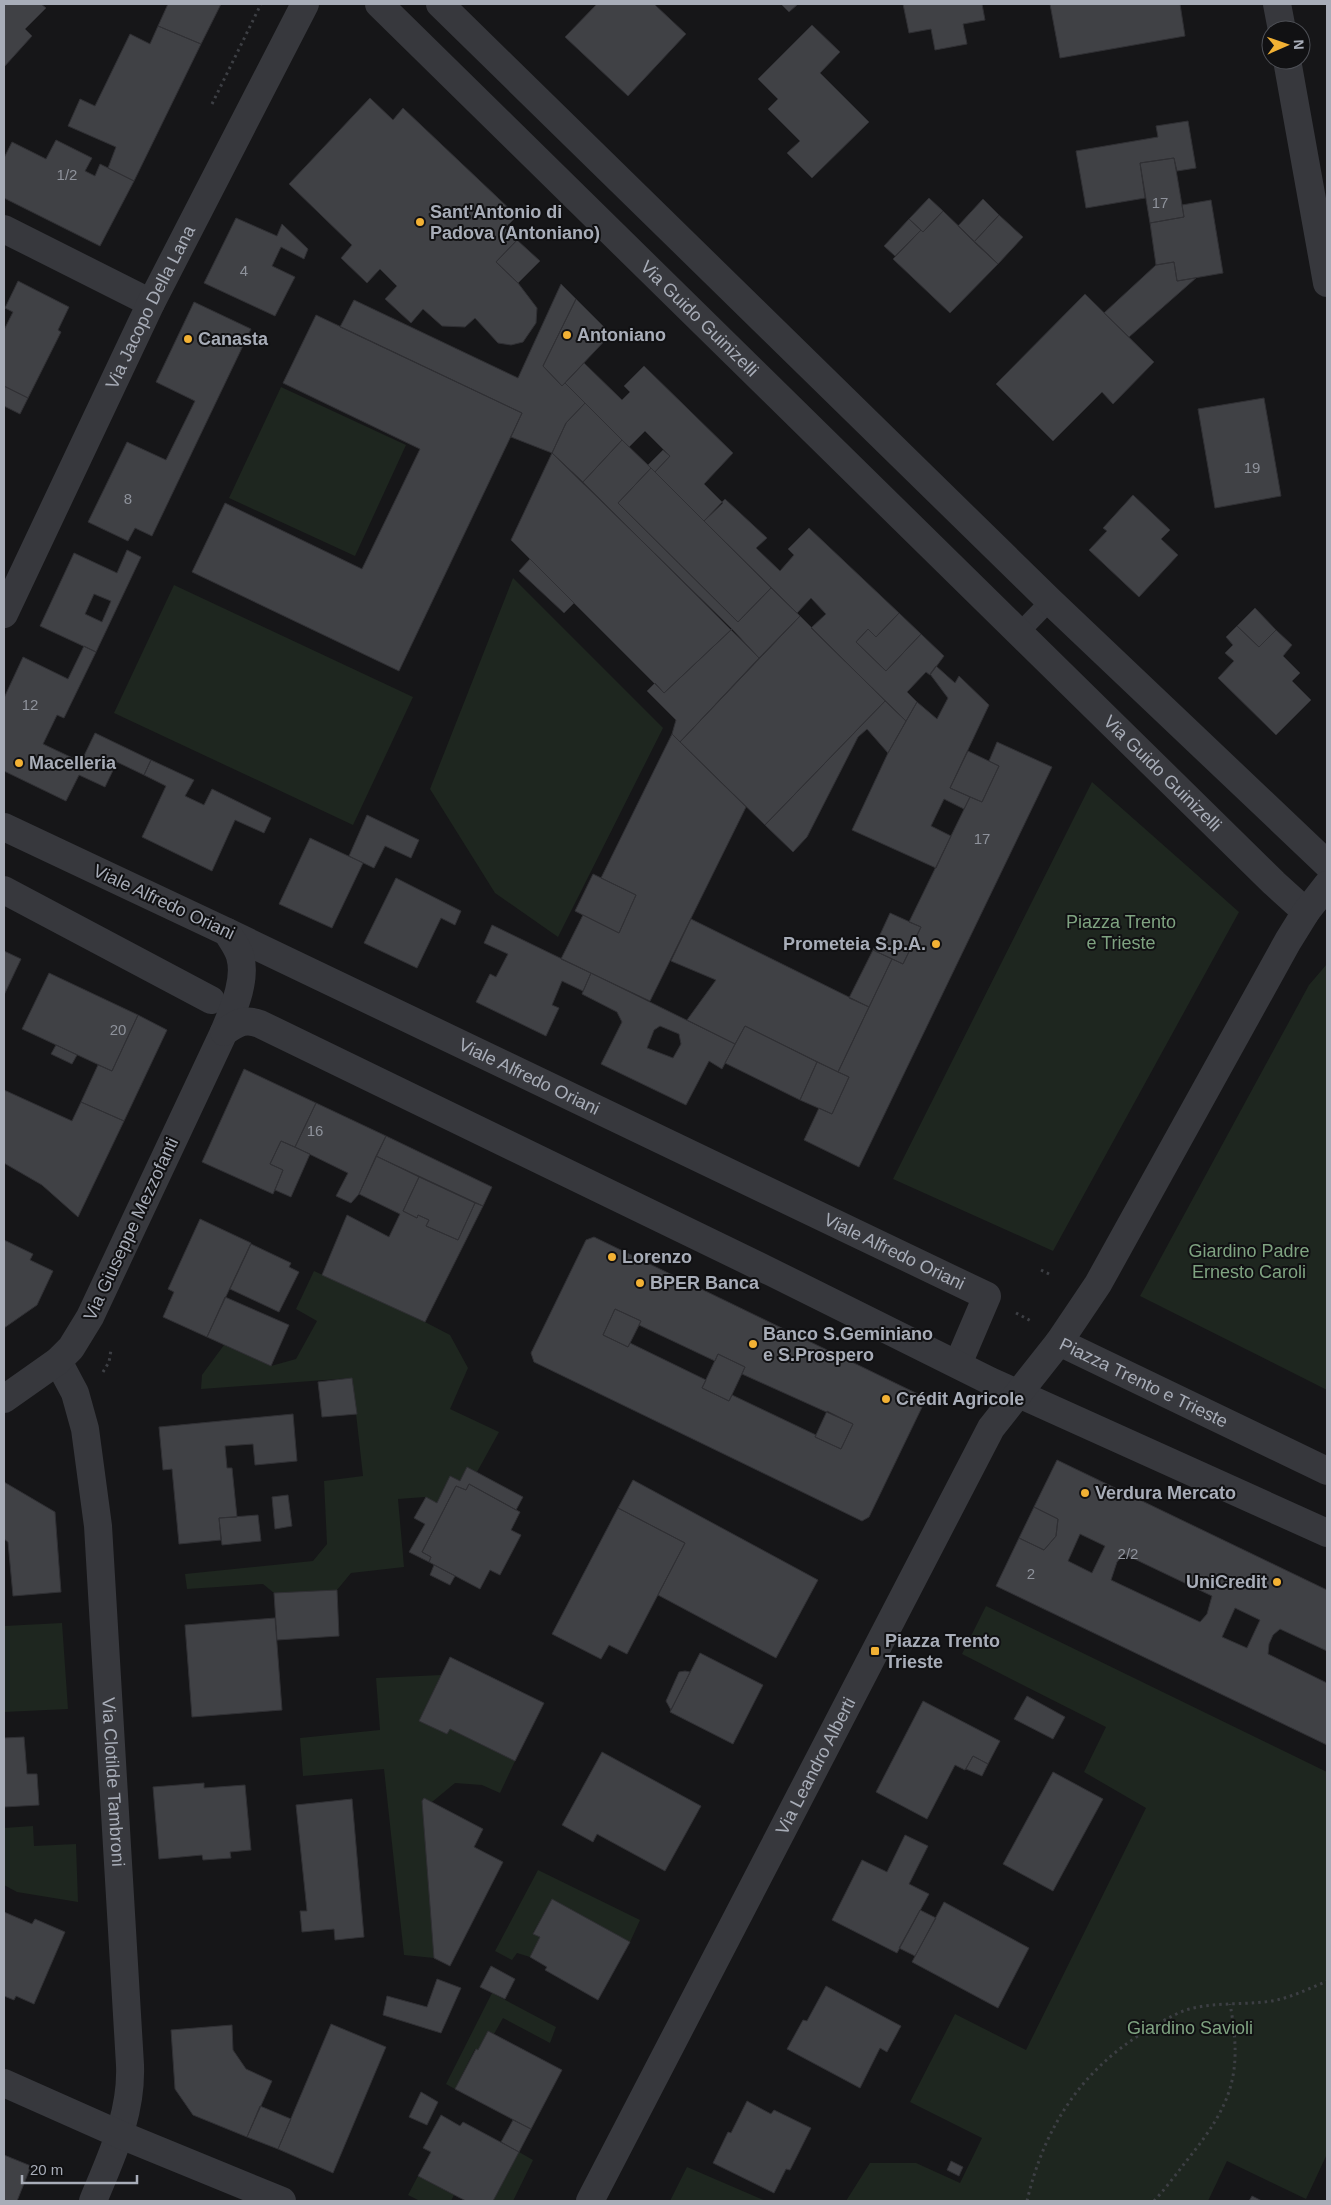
<svg xmlns="http://www.w3.org/2000/svg" width="1331" height="2205" font-family="Helvetica,sans-serif">
	<rect width="100%" height="100%" fill="#161618"/>
	<path fill="#1e261f" d="M281 387 406 445 355 556 229 498Z
		M513 578 663 728 558 937 495 893 430 789Z
		M174 585 413 697 353 825 114 713Z
		M1092 782 1239 912 1053 1251 893 1179Z
		M1327 964V1390L1140 1296 1309 985Z
		M314 1271 425 1322 450 1335 468 1368 450 1409 499 1432 477 1472 467 1467 460 1481 450 1476 437 1503 425 1497 398 1499 404 1567 351 1573 337 1590 274 1593 263 1584 187 1589 185 1574 313 1561 327 1544 324 1481 363 1476 352 1378 201 1389 202 1375 224 1345 271 1366 296 1359 317 1321 296 1309Z
		M986 1606 1327 1772V2154L1306 2199 1227 2161 1208 2201H846L870 2163H916L960 2183 982 2138 910 2102 955 2014 1026 2050 1146 1808 1084 1772 1106 1727 962 1654Z
		M62 1623 68 1709 4 1712V1626Z
		M441 1675 419 1721 447 1734 450 1729 515 1761 500 1793 482 1785 455 1783 432 1802 424 1798 422 1801 434 1958 404 1955 384 1769 303 1776 300 1738 380 1730 376 1678Z
		M33 1826 34 1846 76 1844 78 1902 17 1892 4 1885V1828Z
		M538 1870 640 1920 630 1942 552 1899 533 1933 540 1937 530 1957 517 1953 512 1960 495 1951Z
		M492 1993 556 2027 550 2043 503 2018 494 2034 488 2031 478 2050 475 2049 455 2089 446 2084Z
		M519 2152 533 2160 513 2201H493Z
		M687 2167 766 2201H670Z
		M418 2176 454 2195 451 2201H420L408 2195Z"/>
	<path fill="#404145" stroke="#303034" fill-rule="evenodd" d="M4 4H41L46 8 25 29 32 36 4 67Z
		M168 4H221L201 44 158 26Z
		M597 4H654L686 34 628 96 565 37Z
		M781 4H798L789 12Z
		M903 4H982L985 20 963 24 967 44 935 50 931 29 909 33Z
		M1050 4H1180L1185 36 1060 58Z
		M812 25 840 52 820 73 869 122 812 178 787 153 800 141 768 109 778 99 758 79Z
		M158 26 201 44 134 181 108 168 116 147 68 126 80 99 95 106 130 34 150 44Z
		M370 98 393 120 403 108 517 216 505 228 517 240 496 262 518 283 537 308 536 323 523 342 511 345 498 343 475 318 465 327 442 326 423 309 411 323 385 299 397 286 380 269 367 283 341 258 352 245 289 184Z
		M1188 121 1196 168 1177 171 1174 158 1140 163 1145 198 1086 208 1076 151 1158 137 1156 126Z
		M56 140 92 158 85 171 95 176 100 164 134 181 100 246 4 198V158L12 142 46 159Z
		M1174 158 1184 217 1150 223 1140 163Z
		M929 198 943 211 923 232 909 219Z
		M983 199 999 215 974 242 958 226Z
		M1211 200 1223 273 1177 281 1174 262 1156 265 1150 223 1184 217 1182 205Z
		M943 211 998 264 950 313 893 259 921 230 923 232Z
		M999 215 1023 237 998 264 974 242Z
		M236 218 277 236 282 224 308 249 304 259 281 247 272 266 295 277 275 316 204 283Z
		M909 219 921 230 895 256 884 246Z
		M517 240 540 261 518 283 496 262Z
		M1174 262 1177 281 1196 278 1129 337 1104 313 1156 265Z
		M18 281 69 307 58 330 61 332 28 398 4 386V330L13 312 5 308Z
		M561 284 576 299 543 366 562 386 565 383 585 403 566 423 552 453 511 437 522 413 340 327 354 300 518 378Z
		M1085 294 1154 362 1113 404 1102 392 1053 441 996 384Z
		M576 299 611 334 562 386 543 366Z
		M194 302 251 329 152 536 135 528 128 541 88 522 127 442 166 460 195 401 156 382Z
		M316 315 522 413 399 671 192 572 225 503 362 569 420 449 283 383Z
		M584 363 622 400 630 392 624 386 644 366 733 453 704 484 723 503 704 521 655 472 670 456 645 431 629 447 565 383Z
		M4 386 28 398 20 414 4 406Z
		M1264 398 1281 496 1215 508 1198 409Z
		M585 403 622 440 583 482 552 453 566 423Z
		M622 440 651 468 618 503 738 622 771 588 800 616 759 658 583 482Z
		M663 450 670 456 655 472 648 465Z
		M552 453 732 629 664 693 511 540Z
		M651 468 771 588 738 622 618 503Z
		M1133 495 1170 530 1161 539 1178 555 1139 597 1089 550 1107 531 1103 528Z
		M725 499 767 538 756 548 780 571 794 555 788 549 809 528 899 613 876 637 868 629 856 642 886 671 921 634 944 656 930 675 926 672 907 692 917 702 906 721 811 628 826 614 811 598 797 613 704 521Z
		M127 550 141 557 96 652 40 626 74 553 117 573ZM94 594 111 601 102 622 85 614Z
		M530 559 574 603 564 613 519 571Z
		M1255 608 1276 630 1259 647 1237 626Z
		M899 613 921 634 886 671 856 642 868 629 876 637Z
		M800 616 885 701 765 825 680 742Z
		M1237 626 1259 647 1276 630 1292 645 1283 656 1300 673 1292 681 1311 700 1276 735 1218 678 1234 661 1225 653 1233 645 1226 637Z
		M732 629 759 658 680 742 672 734 676 720 647 691 655 683 664 693Z
		M84 646 96 652 64 718 57 715 43 744 81 762 95 733 151 760 144 775 117 762 105 787 79 775 66 801 4 771V698L23 657 68 679Z
		M936 666 955 683 959 676 989 705 950 788 970 797 964 809 944 799 931 826 951 836 936 868 852 830 888 753 917 702 937 719 948 698 930 674Z
		M885 701 906 721 888 753 867 729 858 737 807 837 793 852 765 825Z
		M672 734 746 807 650 1001 561 959 583 915 619 933 636 895 601 878Z
		M997 742 1052 767 859 1167 804 1140 819 1108 832 1114 849 1077 838 1072 892 959 903 964 921 927 909 922 970 797 982 802 999 766 989 761Z
		M968 751 999 766 982 802 950 788Z
		M151 760 194 780 185 796 204 805 212 789 271 818 264 833 235 820 212 871 142 837 166 786 144 775Z
		M367 815 419 840 411 858 385 846 374 868 349 856Z
		M310 838 363 863 332 928 279 904Z
		M593 874 636 895 619 933 575 911Z
		M396 878 461 911 455 925 441 918 417 968 364 943Z
		M890 913 921 927 903 964 873 950Z
		M691 919 869 1007 838 1072 745 1026 735 1044 687 1020 716 980 671 961Z
		M492 925 591 973 583 991 562 981 552 1005 559 1008 546 1036 476 1002 490 974 496 977 508 954 484 943Z
		M873 950 892 959 869 1007 849 998Z
		M4 951 21 959 4 995Z
		M49 973 138 1015 112 1071 22 1029Z
		M591 973 735 1044 722 1069 709 1061 686 1105 601 1064 622 1022 617 1012 582 994ZM660 1026 679 1034 681 1044 673 1058 647 1048 654 1030Z
		M138 1015 167 1030 124 1121 81 1102 98 1065 112 1071Z
		M745 1026 817 1062 800 1100 725 1063Z
		M56 1045 77 1055 72 1064 51 1054Z
		M817 1062 849 1077 832 1114 800 1100Z
		M244 1069 316 1103 295 1147 281 1141 270 1164 283 1170 273 1194 202 1162Z
		M4 1090 72 1121 81 1102 124 1121 78 1217 42 1185 4 1163Z
		M316 1103 386 1136 359 1194 351 1203 336 1196 348 1173 295 1147Z
		M386 1136 492 1187 483 1206 376 1156Z
		M281 1141 310 1154 291 1197 275 1190 283 1170 270 1164Z
		M376 1156 419 1177 403 1211 417 1218 418 1215 429 1220 426 1226 458 1240 475 1203 483 1206 425 1322 322 1275 347 1215 389 1237 400 1214 359 1194Z
		M419 1177 475 1203 458 1240 426 1226 429 1220 418 1215 417 1218 403 1211Z
		M200 1219 251 1243 207 1337 163 1317 174 1292 168 1289Z
		M594 1237 922 1396 924 1403 869 1517 862 1521 534 1362 531 1353 586 1240ZM615 1309 641 1321 639 1325 715 1361 718 1354 745 1367 742 1374 853 1424 841 1449 815 1437 816 1435 732 1395 729 1401 702 1388 706 1380 630 1343 628 1347 603 1335Z
		M4 1240 33 1254 30 1260 53 1271 37 1305 4 1328Z
		M251 1244 291 1263 289 1267 299 1272 279 1312 230 1289Z
		M225 1297 289 1325 271 1366 207 1337Z
		M615 1309 641 1321 628 1347 603 1335Z
		M718 1354 745 1367 729 1401 702 1388Z
		M352 1378 357 1414 322 1417 318 1382Z
		M827 1411 853 1424 841 1449 815 1437Z
		M293 1414 297 1461 255 1465 253 1444 225 1446 227 1468H232L237 1517 219 1518 221 1540 179 1544 172 1469 163 1470 159 1427Z
		M1057 1460 1327 1590V1651L1280 1629 1273 1635 1269 1644 1268 1654 1327 1683V1745L996 1586 1019 1538 1044 1550 1056 1536 1058 1519 1034 1507ZM1080 1534 1105 1546 1092 1573 1068 1561ZM1124 1554 1212 1596 1207 1614 1200 1622 1111 1580 1117 1562ZM1235 1608 1260 1620 1247 1648 1222 1637Z
		M467 1467 523 1497 516 1510 469 1484 466 1490 456 1486 422 1552 431 1557 429 1562 409 1552 425 1524 414 1518 426 1497 437 1503 450 1476 460 1481Z
		M633 1480 818 1580 776 1658 658 1595 685 1543 618 1508Z
		M4 1482 55 1512 61 1592 13 1596 8 1542 4 1539Z
		M469 1484 520 1512 511 1530 521 1535 500 1575 490 1570 480 1589 429 1562 431 1557 422 1552 456 1486 466 1490Z
		M288 1495 292 1526 275 1529 272 1497Z
		M1034 1507 1058 1519 1056 1536 1044 1550 1019 1538Z
		M618 1508 685 1543 627 1654 609 1645 601 1659 552 1634Z
		M258 1515 261 1541 222 1545 219 1518Z
		M434 1565 455 1576 450 1585 430 1575Z
		M337 1590 339 1636 277 1640 274 1593Z
		M275 1618 282 1710 192 1717 185 1625Z
		M700 1653 763 1685 733 1744 670 1712Z
		M450 1657 544 1703 515 1761 450 1729 447 1734 419 1721Z
		M685 1671 690 1672 671 1710 666 1701 679 1672Z
		M1027 1696 1065 1717 1053 1739 1014 1719Z
		M923 1701 1000 1741 988 1764 973 1756 965 1770 955 1765 927 1819 876 1792Z
		M24 1737 27 1774H37L39 1805 4 1807V1738Z
		M602 1752 701 1806 665 1871 597 1834 593 1842 562 1825Z
		M973 1756 988 1764 982 1776 966 1769Z
		M1053 1772 1103 1799 1053 1891 1003 1864Z
		M204 1783V1788L245 1785 251 1850 230 1852 231 1858 203 1860 202 1855 159 1859 153 1787Z
		M424 1798 483 1829 474 1847 503 1862 450 1966 434 1958 422 1801Z
		M352 1799 364 1937 335 1940 334 1929 302 1932 300 1911H307L296 1805Z
		M905 1835 928 1846 909 1884 929 1894 897 1953 832 1920 862 1860 887 1872Z
		M552 1899 630 1942 598 2000 545 1970 547 1967 530 1957 540 1937 533 1934Z
		M944 1902 1029 1948 998 2008 912 1962Z
		M920 1910 936 1918 915 1956 899 1948Z
		M4 1912 32 1924 35 1919 65 1932 34 2004 16 1996 14 2000 4 1996Z
		M491 1966 515 1979 505 1999 480 1987Z
		M437 1979 461 1988 441 2033 383 2015 387 1996 427 2007Z
		M826 1986 901 2026 887 2052 880 2048 860 2088 787 2049 803 2020 807 2021Z
		M331 2024 386 2047 333 2173 278 2149Z
		M232 2025 233 2050 246 2069 272 2081 247 2137 193 2115 175 2089 171 2030Z
		M488 2031 562 2070 531 2129 455 2089 476 2049 478 2050Z
		M421 2092 438 2102 427 2125 409 2117Z
		M747 2101 771 2114 774 2110 811 2128 790 2170 786 2169 774 2193 713 2163 728 2132 731 2133Z
		M260 2106 291 2119 278 2149 247 2137Z
		M441 2115 460 2126 463 2122 519 2152 493 2201H466L418 2176 431 2152 423 2148Z
		M513 2120 531 2129 519 2152 501 2142Z
		M4 2155 31 2166 17 2201H4Z
		M951 2161 963 2167 959 2176 947 2170Z
		M1252 2196 1262 2201H1249Z"/>
	<g fill="none" stroke-linecap="round" stroke-linejoin="round">
		<path stroke="#3d3f44" stroke-width="3" stroke-dasharray="2.5 4" stroke-linecap="butt" d="M212 104 261 4
			M1041 1270 1051 1275
			M1016 1313 1033 1322
			M103 1372 109 1362 111 1350
			M1027 2201C1044 2128 1081 2070 1146 2031 1158 2024 1172 2015 1186 2010 1215 2001 1248 2006 1277 2000 1294 1996 1311 1988 1327 1981
			M1154 2201C1166 2188 1177 2173 1188 2159 1232 2104 1243 2074 1230 2004"/>
		<path stroke="#37383d" stroke-width="19" d="M1019 633 1050 601"/>
		<path stroke="#37383d" stroke-width="28" d="M4 890 211 1000"/>
		<g stroke="#37383d" stroke-width="28">
			<path id="s1" d="M379 4 1274 883 1306 912"/>
			<path d="M440 4 1050 601 1327 864"/>
			<path d="M4 229 151 303"/>
			<path id="s2" d="M227 932 987 1296 958 1364"/>
			<path id="s3" d="M1059 1342 1327 1471"/>
			<path id="s4" d="M58 1361 75 1393 85 1429 98 1526 130 2065C132 2115 111 2157 93 2201"/>
			<path d="M1019 1394 1327 1533"/>
			<path d="M4 2083 121 2135 282 2201"/>
		</g>
		<g stroke="#37383d" stroke-width="28">
			<path d="M1277 4 1282 30"/>
			<path d="M1287 60 1327 283"/>
			<path id="s5" d="M4 614 151 303 305 4"/>
			<path d="M4 827 227 932C231 939 238 948 240 956 247 980 233 1010 224 1032L90 1317 71 1348 58 1361 4 1399"/>
			<path d="M224 1032C237 1023 245 1018 260 1024L771 1272 990 1381 1019 1394"/>
			<path id="s6" d="M590 2201 991 1428 1059 1342 1098 1284 1288 941 1306 912 1327 885"/>
		</g>
	</g>
	<g fill="#f2b134" stroke="#111113" stroke-width="2">
		<circle cx="420" cy="222" r="5"/>
		<circle cx="567" cy="335" r="5"/>
		<circle cx="188" cy="339" r="5"/>
		<circle cx="19" cy="763" r="5"/>
		<circle cx="936" cy="944" r="5"/>
		<circle cx="612" cy="1257" r="5"/>
		<circle cx="640" cy="1283" r="5"/>
		<circle cx="753" cy="1344" r="5"/>
		<circle cx="886" cy="1399" r="5"/>
		<circle cx="1085" cy="1493" r="5"/>
		<circle cx="1277" cy="1582" r="5"/>
		<rect x="870" y="1646" width="10" height="10" rx="2.5"/>
	</g>
	<g text-anchor="middle" stroke-width="4" stroke-linejoin="round" paint-order="stroke">
		<g font-size="15" fill="#8e929b">
			<text x="67" y="180">1/2</text>
			<text x="1160" y="208">17</text>
			<text x="244" y="276">4</text>
			<text x="1252" y="473">19</text>
			<text x="128" y="504">8</text>
			<text x="30" y="710">12</text>
			<text x="982" y="844">17</text>
			<text x="118" y="1035">20</text>
			<text x="315" y="1136">16</text>
			<text x="1128" y="1559">2/2</text>
			<text x="1031" y="1579">2</text>
		</g>
		<g font-size="18" font-weight="bold" fill="#a8adb8" stroke="#111113" text-anchor="start">
			<text x="430" y="218">Sant'Antonio di<tspan x="430" dy="21">Padova (Antoniano)</tspan></text>
			<text x="577" y="341">Antoniano</text>
			<text x="198" y="345">Canasta</text>
			<text x="29" y="769">Macelleria</text>
			<text x="926" y="950" text-anchor="end">Prometeia S.p.A.</text>
			<text x="622" y="1263">Lorenzo</text>
			<text x="650" y="1289">BPER Banca</text>
			<text x="763" y="1340">Banco S.Geminiano<tspan x="763" dy="21">e S.Prospero</tspan></text>
			<text x="896" y="1405">Crédit Agricole</text>
			<text x="1095" y="1499">Verdura Mercato</text>
			<text x="1267" y="1588" text-anchor="end">UniCredit</text>
			<text x="885" y="1647">Piazza Trento<tspan x="885" dy="21">Trieste</tspan></text>
		</g>
		<g font-size="18" fill="#a8adb8" stroke="#111113">
			<text dy="6" stroke="none"><textPath href="#s5" startOffset="340">Via Jacopo Della Lana</textPath></text>
			<text dy="6" stroke="none"><textPath href="#s1" startOffset="449">Via Guido Guinizelli</textPath></text>
			<text dy="6" stroke="none"><textPath href="#s1" startOffset="1098">Via Guido Guinizelli</textPath></text>
			<text transform="translate(164 902) rotate(25)" y="6">Viale Alfredo Oriani</text>
			<text dy="6" stroke="none"><textPath href="#s2" startOffset="335">Viale Alfredo Oriani</textPath></text>
			<text transform="translate(131 1229) rotate(-65)" y="6">Via Giuseppe Mezzofanti</text>
			<text dy="6" stroke="none"><textPath href="#s2" startOffset="740">Viale Alfredo Oriani</textPath></text>
			<text dy="6" stroke="none"><textPath href="#s3" startOffset="94">Piazza Trento e Trieste</textPath></text>
			<text dy="6" stroke="none"><textPath href="#s6" startOffset="490">Via Leandro Alberti</textPath></text>
			<text dy="6" stroke="none"><textPath href="#s4" startOffset="428">Via Clotilde Tambroni</textPath></text>
		</g>
		<g font-size="18" fill="#7fa381" stroke="#111113">
			<text x="1121" y="928">Piazza Trento<tspan x="1121" dy="21">e Trieste</tspan></text>
			<text x="1249" y="1257">Giardino Padre<tspan x="1249" dy="21">Ernesto Caroli</tspan></text>
			<text x="1190" y="2034">Giardino Savioli</text>
		</g>
	</g>
	<rect width="1331" height="2205" fill="none" stroke="#a8adb8" stroke-width="10"/>
	<g transform="translate(1286 45) rotate(88)"><circle r="24" fill="#111113" stroke="#4d4f55"/>
	<path d="M0-4L9 19L0 12L-9 19Z" fill="#f2b134"/>
	<text y="-8" font-size="14" font-weight="bold" text-anchor="middle" fill="#a8adb8">N</text>
	</g>
	<path d="M22 2175v8h115v-8" fill="none" stroke="#a8adb8" stroke-width="2.5"/>
	<text x="30" y="2175" font-size="15" fill="#a8adb8" stroke="#111113" stroke-width="4" paint-order="stroke">20 m</text>
</svg>
